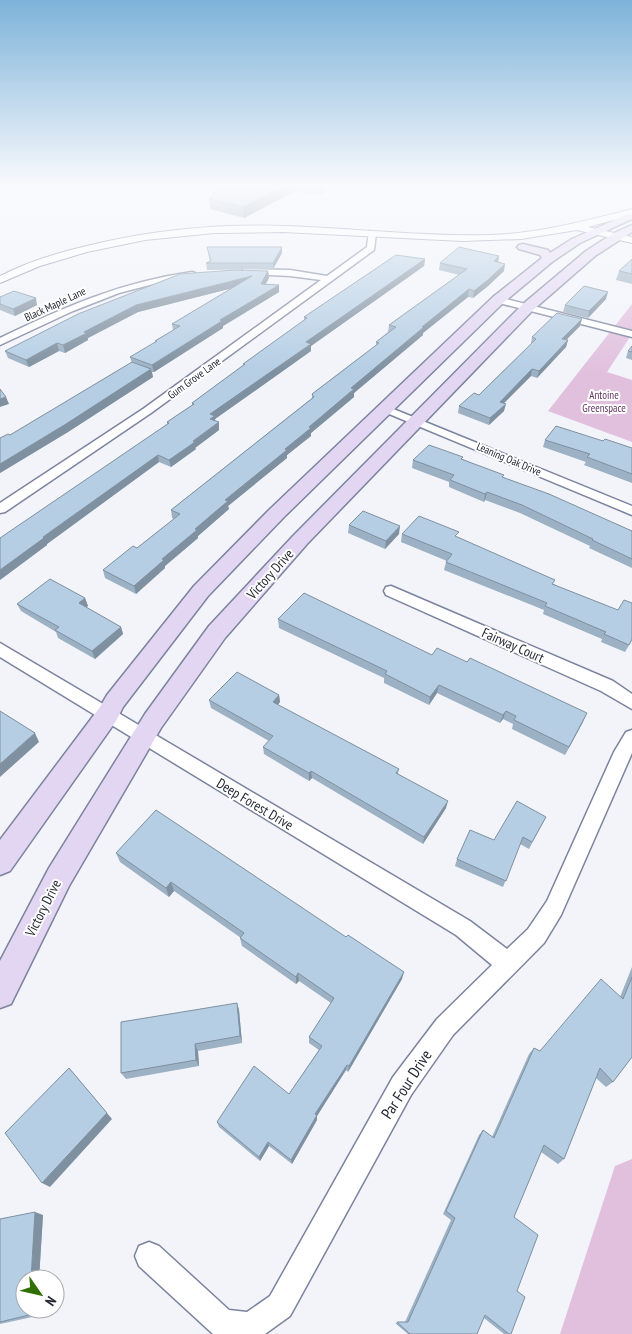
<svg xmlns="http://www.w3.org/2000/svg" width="632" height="1334" font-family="'PT Sans Narrow',sans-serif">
	<rect width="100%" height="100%" fill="#f2f4fa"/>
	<path fill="#e1c0de" d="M632 304V334L607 372 632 380V442L548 411Z
		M632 1159V1334H560L615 1166Z"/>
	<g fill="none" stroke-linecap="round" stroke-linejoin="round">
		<g stroke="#7c839e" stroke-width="3">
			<path id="minor" d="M369 231 376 233 374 250 151 413 5 512 0 513V503L143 409 321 280 290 276 246 274 243 273V269L290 270 327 276 367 247Z
				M192 272 195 273V277L165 281 119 293 73 311 0 345V338C64 307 121 282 192 272Z
				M498 297 632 331V337L495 302 493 300Z
				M386 406 632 506V515L382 411 380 409 382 407Z
				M391 586 613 681 632 694V709L601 691 386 595 384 591 386 587Z
				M0 643 470 921 507 949 528 929 547 901 614 752 626 732 632 730V753L561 915 544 943 453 1035 411 1095 290 1316 265 1334H213L139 1266 135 1256 139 1246 149 1242 159 1246 229 1310 247 1312 270 1296 393 1077 437 1019 492 965 456 935 0 657Z"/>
		</g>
		<g stroke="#7c839e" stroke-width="2">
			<path id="tertiary" d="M632 209V215L588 227 632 237V243L577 230 521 239 462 241 283 232 214 233 145 240 87 252 40 266 0 283V276C33 259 68 250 104 242 163 229 223 224 284 226 353 228 422 237 491 235 540 233 585 221 632 209Z"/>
		</g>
		<g stroke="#7c839e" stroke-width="3">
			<path id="secondary" d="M628 214 632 215V219L580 243 552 262 503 303 284 517 208 596 123 707 116 721 10 871 0 875V840L100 707 107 695 194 586 270 509 493 297 542 258 540 255 519 249 517 247 519 245 523 244 548 250 550 253 572 239Z
				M632 225V232L595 256 533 310 307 544 225 638 161 728 69 886 11 1004 0 1008V961L49 868 145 714 209 626 293 536 523 304 586 251 614 233Z"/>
		</g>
		<use href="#minor" fill="#fff" fill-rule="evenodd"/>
		<use href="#tertiary" fill="#fff" fill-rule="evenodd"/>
		<use href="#secondary" fill="#e2d6f2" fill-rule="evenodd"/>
	</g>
	<path fill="#9cb1c4" d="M220 185H327L323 194 293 192 244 218 210 209 209 199Z
		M207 247H282V253L273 269 207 270 206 263 210 262Z
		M425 259 424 266 311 346V351L215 419 219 430 195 448 196 449 171 467 159 462 47 544V545L0 580 167 424V422L192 405V403L243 366V364L304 320V317Z
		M632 259V284L616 280 619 271Z
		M498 262 504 271 488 286 473 298 468 297 423 333V335L354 393V397L311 433V436L287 455V458L228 506 229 509 198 536V538L165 566V568L136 594 105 578 103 570 137 548 174 519 172 518 171 510 312 398V394L376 345V342L388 332 389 325 459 275 439 270 440 263Z
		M268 271 269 278 265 284 279 292 223 326V328L154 372H152L153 377 68 432 0 473V438L10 435 132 363 130 357 156 342 155 341 173 330 172 324 232 288 138 312 88 338V340L65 353 59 351 29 367 8 358 5 351Z
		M0 297 37 305 15 316 0 310Z
		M606 299 588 318 563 312 565 305Z
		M582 319 580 326 566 340H568L566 347 537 378 531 376 504 403V411L489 425 458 413 459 406 479 395 531 344 532 337Z
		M632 346V360L626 358 628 351Z
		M545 440 603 441 632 448V483L584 465 586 462 543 447Z
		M462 459 503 477 632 531V568L589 548 590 546 520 513 485 500 484 502 449 487V482L412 468 413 460Z
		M349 525 399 534 385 549 348 533Z
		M402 534 458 537 554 584 632 640 625 652 601 642 602 639 543 614 544 610 444 570 446 562 447 561 401 542Z
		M85 598 88 606 86 607 121 627 123 634 95 659 58 638 56 632 21 611 17 604Z
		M278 619 432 655 583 722 565 755 512 729 513 724 503 719 500 723 437 693 429 705 384 683V678L279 628Z
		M279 695 280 702 278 705 399 769 398 774 446 808 423 844 312 778 309 781 264 754 263 747 269 741 211 708 209 700Z
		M546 817 529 849 520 844 503 887 455 866 457 859 494 840Z
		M116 853 402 979 348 1072 346 1070 317 1116V1120L292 1164 269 1146 260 1161 219 1127 217 1122 289 1094 319 1050 309 1043V1037L331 1003 299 981 296 984 242 946 240 938H241L174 891 169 897 120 862Z
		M632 967V1057L613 1082 606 1087 596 1078 564 1159 558 1164 541 1152 514 1217 517 1291 509 1334H504L484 1318 477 1334H408L395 1323 405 1322 451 1220 443 1214 479 1135 483 1130 492 1137 529 1054 534 1048 540 1051 620 997Z
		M237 1003 239 1010 242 1043 198 1051 199 1066 126 1079 121 1073Z
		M43 1215 39 1279H25V1309H37V1316L0 1324V1219Z"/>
	<path fill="#7f90a0" d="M287 185H293V192L244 218 243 207Z
		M323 185H327L323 194Z
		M282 247V253L273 269V263Z
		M499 256 498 263 494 261Z
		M425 259 424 266 311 346V351L215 419V424L211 427 210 414 306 342Z
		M505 264 504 271 488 286 473 298 474 291Z
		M268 271 269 278 262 291 261 284Z
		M252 276 253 283 138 312 88 338V340L65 353 63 345 84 332 136 305Z
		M279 285V292L223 326V328L154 372 152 365 220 320Z
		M469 289 468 297 423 333V335L354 393V397L311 433V436L287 455V458L228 506 229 509 198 536V538L165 566V568L136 594 134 586 195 529 225 500 285 449 351 388 422 327Z
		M608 292 606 299 588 318 589 311Z
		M36 298 37 305 15 316 13 309Z
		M582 319 580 326 561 345 562 339Z
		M568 340 566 347 537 378 539 371Z
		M57 343 59 351 29 367 26 360Z
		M151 369 153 377 68 432 0 473V464Z
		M532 369 531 376 498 409 500 402Z
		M6 397 9 404 0 407V399Z
		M506 404 504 411 489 425 490 418Z
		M219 422V430L195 448 196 449 171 467 169 460Z
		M158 455 159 462 47 544V545L0 580V570L43 537Z
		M487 492 485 500 484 502 485 494Z
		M400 526 399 534 385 549 386 541Z
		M85 598 88 606 81 611 79 603Z
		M121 627 123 634 95 659 92 651Z
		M439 685 437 693 429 705 430 697Z
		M279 695 280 702 273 710V702Z
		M506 711 503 719 500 723 503 715Z
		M587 713 583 722 565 755 569 747Z
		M35 733 39 742 0 777V764Z
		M311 771 312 778 309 781V773Z
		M448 801 446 808 423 844 424 837Z
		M171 882 174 891 169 897 166 888Z
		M404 972 402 979 348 1072 349 1066Z
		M298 973 299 981 296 984V977Z
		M237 1003 239 1010 242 1043 240 1036Z
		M195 1044 198 1051 199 1066 196 1060Z
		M347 1065 346 1070 317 1116V1120L292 1164 291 1160 315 1114Z
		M69 1068 112 1119 50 1187 42 1183Z
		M268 1142 269 1146 260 1161 259 1157Z
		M35 1212 43 1215 39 1279H31Z
		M29 1309H37V1316L29 1315Z"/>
	<path fill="#b5cee4" stroke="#7f90a0" d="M220 185H287L243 207 209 199Z
		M207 247H282L273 263H206L211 261Z
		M459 247 499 256 494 261 505 264 489 279 474 291 469 289 422 327H424L351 388 354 389 309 427 311 428 285 449 287 450 225 500 228 501 195 529 197 530 162 559 164 560 134 586 103 570 133 546 137 548 180 514 171 510 314 397 312 394 379 343 376 342 396 327 389 325 467 269 440 263Z
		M396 255 425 259 306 342 311 344 210 414 215 416 210 419 219 422 193 441 195 442 169 460 158 455 43 537 44 538 0 570V538L169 423 167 422 194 404 192 403 245 364H243L307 318 304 317Z
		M632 259V274L619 271Z
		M235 270 268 271 261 284 279 285 220 320 222 321 152 365 130 357 157 341H155L180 326 172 324 252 276 136 305 84 332 87 333 63 345 57 343 26 360 5 351 78 314 180 274Z
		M584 286 608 292 589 311 565 305Z
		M14 291 36 298 13 309 0 304V297Z
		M557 313 582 319 562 339 568 340 539 371 532 369 500 402 506 404 490 418 459 406 474 393 479 395 536 339 532 337Z
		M632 346V352L628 351Z
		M132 362 151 369 66 424 0 464V438L8 434 10 435Z
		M0 389 6 397 0 399Z
		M556 426 603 441 605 439 632 448V474L587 457 590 454 545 440Z
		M429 445 463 457 461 459 504 475 502 477 549 494 632 531V559L592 540 593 539 522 505 487 492 485 494 450 480 454 475 413 460Z
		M363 511 400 526 386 541 349 525Z
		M419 516 459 532 455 536 555 580 552 584 618 610 624 600 632 603V639L629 645 604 634 606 632 545 606 547 603 446 562 452 554 402 534Z
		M50 579 85 598 79 603 121 627 92 651 55 630 59 627 17 604Z
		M304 593 432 655 437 648 467 662 470 658 587 713 569 747 514 720 516 716 506 711 503 715 439 685 430 697 385 674 387 671 278 619Z
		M237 672 279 695 273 702 399 769 396 773 448 801 424 837 311 771 309 773 263 747 273 736 209 700Z
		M0 711 35 733 0 764Z
		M517 801 546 817 532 842 523 837 506 881 457 859 470 830 494 840Z
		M156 810 346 937 348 935 404 972 349 1066 347 1065 315 1114 317 1115 291 1160 268 1142 259 1157 217 1122 254 1066 289 1094 322 1046 309 1037 334 998 298 973 296 977 240 938 244 933 171 882 166 888 116 853Z
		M632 977V1057L613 1082 600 1068 564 1159 544 1145 514 1217 538 1235 517 1291 525 1297 511 1334H509L485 1315 477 1334H410L397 1322H408L455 1218 446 1211 483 1130 494 1138 534 1048 540 1051 601 979 623 999Z
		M237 1003 240 1036 195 1044 196 1060 121 1073V1022Z
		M69 1068 107 1113 42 1183 5 1133Z
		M35 1212 31 1279H25V1309H29V1315L0 1322V1219Z"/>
	<linearGradient id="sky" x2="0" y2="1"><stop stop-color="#7db3d9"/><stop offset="0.5" stop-color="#f9fafd"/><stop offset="1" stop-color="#f9fafd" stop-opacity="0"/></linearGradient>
	<rect width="632" height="372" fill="url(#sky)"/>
	<g text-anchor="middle" stroke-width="4" stroke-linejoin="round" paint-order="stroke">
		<g font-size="11" fill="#262934" stroke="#fff">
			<text transform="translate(55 304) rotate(-25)" y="4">Black Maple Lane</text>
			<text transform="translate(194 378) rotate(-36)" y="4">Gum Grove Lane</text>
			<text transform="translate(509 459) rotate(23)" y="4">Leaning Oak Drive</text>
		</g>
		<g font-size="11" fill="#623460" stroke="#fff">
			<text x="604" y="399">Antoine<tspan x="604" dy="13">Greenspace</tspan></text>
		</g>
		<g font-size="14" fill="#262934" stroke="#fff">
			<text transform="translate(270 574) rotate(-48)" y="5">Victory Drive</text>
			<text transform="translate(513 645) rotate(24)" y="5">Fairway Court</text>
			<text transform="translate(255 804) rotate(31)" y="5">Deep Forest Drive</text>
			<text transform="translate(43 908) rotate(-63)" y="5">Victory Drive</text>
		</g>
		<g font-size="16" fill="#262934" stroke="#fff">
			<text transform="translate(406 1084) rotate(-57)" y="6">Par Four Drive</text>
		</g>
	</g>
	<g transform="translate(40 1294) rotate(124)"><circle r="24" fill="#ffffff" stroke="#a8a9ae"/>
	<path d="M0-4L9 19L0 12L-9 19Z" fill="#306f02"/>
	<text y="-8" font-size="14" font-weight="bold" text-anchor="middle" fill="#262934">N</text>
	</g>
</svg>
